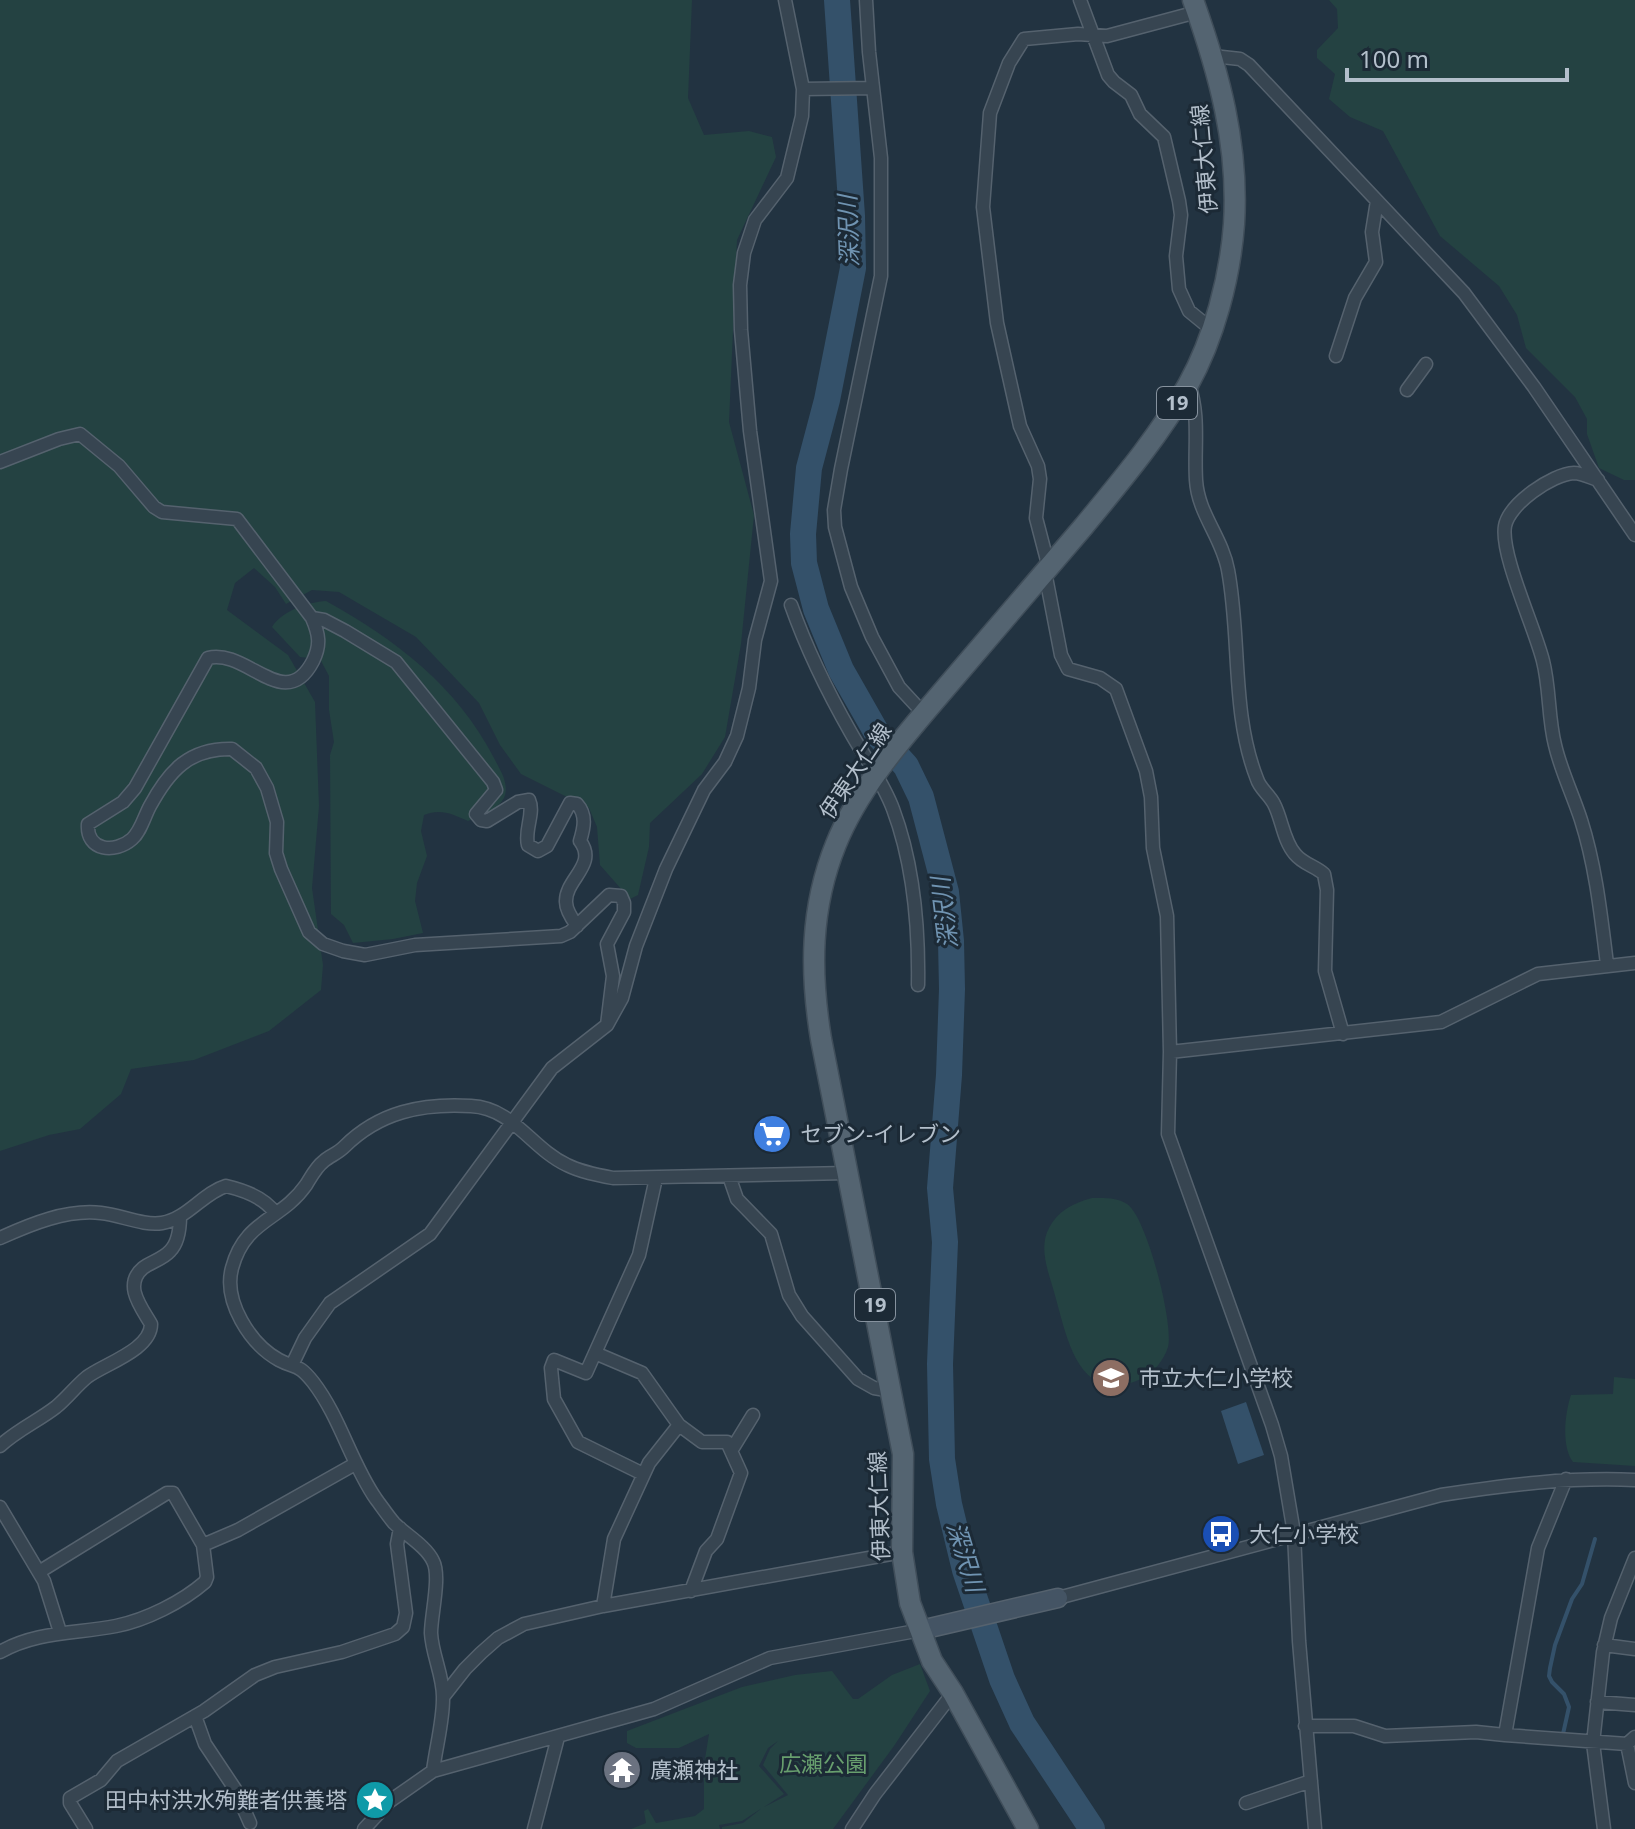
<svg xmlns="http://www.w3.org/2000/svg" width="1635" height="1829" font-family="'Noto Sans','Noto Sans JP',sans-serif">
	<rect width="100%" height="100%" fill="#223341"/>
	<path fill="#244242" d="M0 0H692L688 98 704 135 749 131 772 137 776 157 737 240 729 422 754 515 741 644 725 737 702 774 650 823 649 847 638 895 630 899 600 865 597 827 589 808 521 774 500 745 479 703 416 637 339 592 312 590 286 604 275 587 254 568 235 583 227 610 288 655 315 702 319 806 312 888 323 965 321 990 269 1031 194 1060 131 1069 121 1094 80 1129 49 1135 0 1151Z
		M1329 0H1635V480H1624L1599 468 1587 434V419L1575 397 1526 348 1517 315 1499 286 1440 236 1383 131 1350 117 1329 99 1335 74 1317 58V50L1338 28 1337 9Z
		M326 601C395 639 457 686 494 758 500 770 510 784 504 798 497 811 481 815 468 821 453 814 440 808 424 815L421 831 427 856 417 883 415 901 423 933 393 939 353 943 344 925 331 914 330 755 334 742 329 710V676L320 659 300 657 272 627C282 611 308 602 326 601Z
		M1092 1198C1104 1198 1116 1197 1127 1204 1147 1217 1174 1325 1168 1347 1164 1360 1153 1374 1141 1379 1080 1406 1068 1342 1056 1299 1051 1278 1037 1250 1049 1228 1058 1211 1073 1203 1092 1198Z
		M1614 1377 1635 1379V1466L1573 1462C1561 1446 1565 1413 1571 1395L1613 1394Z
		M920 1664 930 1691 894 1746 833 1829H722V1827L743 1823 762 1808 788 1795 763 1765 770 1749 778 1741 768 1748 759 1766 784 1794 742 1821 719 1825 720 1829H631L646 1823 644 1811 648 1809 656 1823 695 1816 704 1809V1765L709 1734 679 1748H636L627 1743V1731L742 1687 795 1675 832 1671 853 1699H858L892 1675Z"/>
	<path fill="#34516a" d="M1246 1402 1264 1455 1238 1464 1221 1411Z"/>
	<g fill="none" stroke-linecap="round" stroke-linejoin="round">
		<path stroke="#34516a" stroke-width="4" d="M1563 1734 1569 1707 1564 1694 1552 1682 1549 1676 1550 1668 1555 1645 1572 1599 1582 1584 1595 1539"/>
		<path stroke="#34516a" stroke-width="26" d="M837 0 852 216 853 268 827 400 809 468 803 534 804 563 816 609 841 670 878 735 906 766 921 797 946 892 951 941 952 989 949 1075 940 1188 945 1242 940 1364 942 1459 949 1504 965 1570 1002 1679 1022 1723 1092 1829"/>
		<g stroke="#55626e" stroke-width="15">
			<path id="street" d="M785 0 803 89 873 88
				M866 0 869 52 881 158V276L841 469 834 510 835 527 851 587 872 637 899 687 924 714
				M1080 0 1108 75 1114 82 1131 95 1140 114 1164 137 1179 201 1181 215 1176 256 1179 289 1189 311 1211 329
				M1213 56 1240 59 1249 65 1464 293 1534 387 1635 535
				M1336 356 1355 298 1376 262 1372 232 1377 201
				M1189 384C1200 417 1194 446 1196 480 1198 514 1222 537 1228 570 1241 639 1231 713 1257 779 1260 789 1269 794 1274 804 1282 819 1283 840 1295 854 1303 864 1315 866 1324 874L1327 890 1325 971 1343 1034
				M1407 390 1426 364
				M0 462 59 439 80 434 119 466 154 507 162 512 237 519 312 618C319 634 321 645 313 661 285 715 247 648 208 658L135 788 123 802 88 824C86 851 115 854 132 839 141 831 144 817 150 806 169 771 189 748 232 749L256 768 267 788 277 822 276 853 281 869 309 932 323 944 343 951 365 955 415 945 561 936 570 932 609 895 621 896 624 903V912L607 944 613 976 607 1025
				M1598 480C1591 478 1582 473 1574 473 1552 474 1509 504 1505 526 1500 554 1535 628 1543 661 1550 688 1548 718 1555 745 1561 771 1573 795 1581 820 1596 867 1601 916 1607 964
				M1049 568 1036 518 1040 479 1038 466 1020 426 997 323 983 207 990 113 1009 63 1024 39 1078 34 1107 36 1197 12
				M1045 572 1061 655 1068 669 1100 678 1116 689 1146 771 1151 797 1153 848 1167 916 1170 1052 1168 1134 1272 1425 1281 1456 1294 1533 1299 1641 1315 1829
				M791 605C807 650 827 691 851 733 865 758 883 782 893 809 914 865 919 925 918 985
				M312 618 324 620 345 631 396 662 493 782 496 790 476 814 481 820 487 821 518 802 529 800C535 813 524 830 528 845L538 851 547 846 570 803 577 804C587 815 584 828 580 841 598 865 565 879 566 902 566 910 572 919 577 926
				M1170 1052 1441 1022 1538 974 1635 963
				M729 1176 737 1199 771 1234 789 1295 802 1316 858 1379 874 1388 892 1391
				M0 1238C31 1224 67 1209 101 1213 121 1215 143 1226 162 1223 187 1219 203 1193 226 1186 243 1190 265 1198 275 1213
				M595 1353 642 1373 679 1425 649 1463 614 1539 603 1606
				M293 1363 305 1338 330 1303 430 1234 552 1068 607 1025 622 998 636 946 666 869 704 790 725 762 737 736 749 688 755 640 771 581 750 431 741 330 740 285 744 253 755 220 787 178 802 116 803 89
				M679 1425 702 1442H727L741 1473 717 1539 706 1551 691 1591
				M0 1446C17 1430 38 1421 56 1407 67 1398 76 1386 87 1377 104 1364 151 1350 151 1324 141 1307 123 1285 143 1268 151 1262 163 1259 170 1251 179 1242 180 1227 180 1216
				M731 1451 753 1415
				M643 1474 578 1442 554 1399 551 1368 554 1360 586 1373 639 1255 656 1178
				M0 1507 44 1581 60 1632
				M39 1572 167 1493H173L203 1545 238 1530 355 1464
				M1058 1598 1441 1495C1506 1485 1569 1477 1635 1480
				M1604 1645 1635 1649
				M0 1652C37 1631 75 1634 116 1626 146 1620 182 1602 205 1582L207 1577 203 1545
				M443 1697 465 1669 481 1653 498 1638 524 1624 603 1606 902 1552
				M1597 1702 1635 1705
				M195 1716 205 1744 235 1789 250 1823
				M1305 1726H1354L1385 1736 1476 1732 1505 1735 1538 1548 1566 1479
				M1505 1735 1627 1744 1635 1737
				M1627 1744 1635 1783
				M433 1771C436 1747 443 1722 443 1699 444 1677 432 1655 431 1633 431 1615 441 1576 433 1561 426 1546 406 1535 394 1523 388 1516 382 1507 376 1499 351 1463 340 1417 313 1382 298 1363 296 1369 279 1360 250 1344 223 1301 232 1268 245 1219 281 1221 306 1185 311 1177 316 1167 324 1161 330 1156 338 1153 344 1147 379 1112 422 1103 471 1106 513 1108 531 1148 567 1165 581 1172 597 1175 613 1178L848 1173
				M1246 1803 1311 1781
				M86 1829 70 1803V1798L101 1780 117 1761 204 1711 255 1675 275 1667 342 1652 395 1634 403 1627 406 1613 397 1544 400 1528
				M364 1829 390 1801 433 1771 654 1709 770 1658 921 1630
				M534 1829 558 1737
				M852 1829 875 1794 953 1693
				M1604 1829 1593 1743 1603 1652 1611 1618 1635 1558"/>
		</g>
		<g stroke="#55626e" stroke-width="21">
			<path id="secondary" d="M921 1630 1058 1598"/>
		</g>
		<g stroke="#404e5a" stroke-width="23">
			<path id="primary" d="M1028 1829 953 1693 932 1661 910 1603 902 1552 903 1454 821 1039C810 972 810 908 836 844 859 787 904 737 943 691 990 636 1037 581 1084 526 1121 481 1159 436 1188 385 1214 338 1230 278 1234 224 1239 145 1219 73 1193 0"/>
		</g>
		<use href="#street" stroke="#374551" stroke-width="12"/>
		<use href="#secondary" stroke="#445464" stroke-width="18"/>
		<use href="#primary" stroke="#546471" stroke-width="20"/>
	</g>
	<defs>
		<g id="supermarket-disc" transform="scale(2)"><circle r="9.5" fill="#3f7fe0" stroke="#1c2a36"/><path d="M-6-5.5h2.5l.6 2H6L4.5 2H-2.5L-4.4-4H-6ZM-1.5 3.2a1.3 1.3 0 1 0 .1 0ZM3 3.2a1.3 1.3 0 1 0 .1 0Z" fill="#fff"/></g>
		<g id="school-disc" transform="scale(2)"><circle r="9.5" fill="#8d6e63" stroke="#1c2a36"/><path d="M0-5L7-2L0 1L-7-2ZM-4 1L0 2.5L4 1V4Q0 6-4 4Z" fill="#fff"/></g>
		<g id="bus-disc" transform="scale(2)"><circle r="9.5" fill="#1a4fb4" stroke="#1c2a36"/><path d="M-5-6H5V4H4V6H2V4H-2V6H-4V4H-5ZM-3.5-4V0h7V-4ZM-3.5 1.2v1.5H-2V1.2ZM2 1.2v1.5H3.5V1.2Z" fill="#fff"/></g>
		<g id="temple-disc" transform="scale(2)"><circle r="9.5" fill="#6b7280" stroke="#1c2a36"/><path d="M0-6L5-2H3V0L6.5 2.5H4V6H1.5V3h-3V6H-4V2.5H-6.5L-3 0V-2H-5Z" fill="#fff"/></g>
		<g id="sight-disc" transform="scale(2)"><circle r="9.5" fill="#0f9aa8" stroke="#1c2a36"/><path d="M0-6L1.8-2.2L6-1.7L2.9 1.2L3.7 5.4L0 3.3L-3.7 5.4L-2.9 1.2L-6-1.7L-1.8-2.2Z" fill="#fff"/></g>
	</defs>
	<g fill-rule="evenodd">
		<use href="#supermarket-disc" x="772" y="1134"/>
		<use href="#school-disc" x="1111" y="1378"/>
		<use href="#bus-disc" x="1221" y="1534"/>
		<use href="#temple-disc" x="622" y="1770"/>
		<use href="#sight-disc" x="375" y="1800"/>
	</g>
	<g text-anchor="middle" stroke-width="6" stroke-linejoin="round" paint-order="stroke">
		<g fill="#1c2a36" stroke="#86929e" stroke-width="2">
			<rect x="1157" y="387" width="40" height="32" rx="6"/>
			<rect x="855" y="1289" width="40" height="32" rx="6"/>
		</g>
		<g font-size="20" font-weight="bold" fill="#b3bfcb">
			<text x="1177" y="410">19</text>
			<text x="875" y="1312">19</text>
		</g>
		<g font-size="22" fill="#b3bfcb" stroke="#1c2a36">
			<text transform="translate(1204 159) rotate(-95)" y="8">伊東大仁線</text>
			<text transform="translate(855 771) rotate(-56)" y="8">伊東大仁線</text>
			<text transform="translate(879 1506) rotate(-92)" y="8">伊東大仁線</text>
		</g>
		<g font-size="22" fill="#b3bfcb" stroke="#1c2a36" text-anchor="start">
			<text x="800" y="1142">セブン-イレブン</text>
			<text x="1139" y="1386">市立大仁小学校</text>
			<text x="1249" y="1542">大仁小学校</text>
			<text x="650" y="1778">廣瀬神社</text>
			<text x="347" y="1808" text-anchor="end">田中村洪水殉難者供養塔</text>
		</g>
		<g font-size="22" fill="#689f6e" stroke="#1c2a36">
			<text x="823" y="1772">広瀬公園</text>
		</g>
		<g font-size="24" font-style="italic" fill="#7094b2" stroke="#1c2a36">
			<text transform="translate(849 231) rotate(-92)" y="8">深沢川</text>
			<text transform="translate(945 913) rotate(-97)" y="8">深沢川</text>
			<text transform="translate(965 1557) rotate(73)" y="8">深沢川</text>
		</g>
	</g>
	<path d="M1347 68v12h220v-12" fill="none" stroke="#b3bfcb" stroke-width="4"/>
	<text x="1359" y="68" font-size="24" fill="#b3bfcb" stroke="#1c2a36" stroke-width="6" paint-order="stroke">100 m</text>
</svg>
